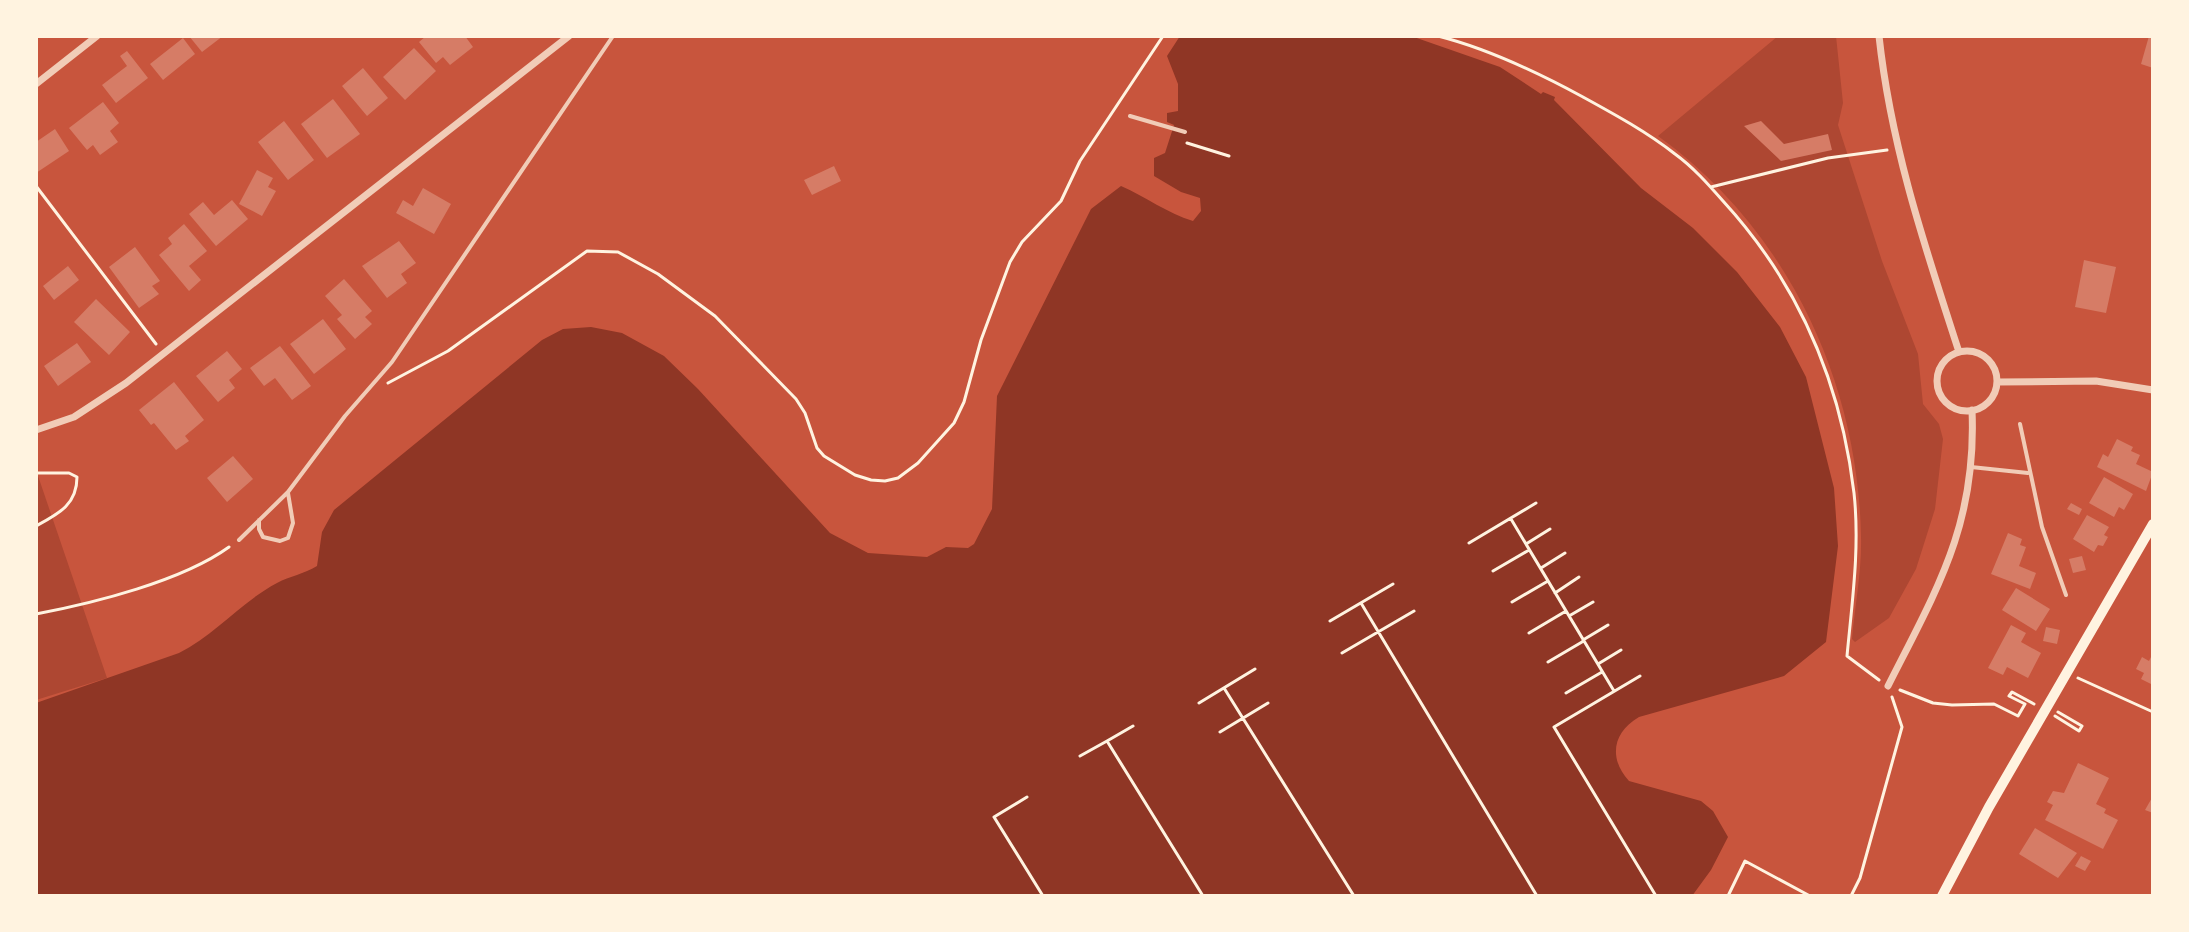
<svg xmlns="http://www.w3.org/2000/svg" width="2189" height="932" font-family="'Playfair Display',serif">
	<rect width="100%" height="100%" fill="#c8553d"/>
	<path fill="#ae4732" d="M1778 36H1836L1843 103 1838 125 1882 261 1918 354 1923 404 1939 424 1943 439 1935 509 1916 569 1889 618 1855 642 1852 639C1855 604 1862 571 1861 536 1858 380 1786 228 1658 136Z
		M36 470 107 678 36 700Z"/>
	<path fill="#8f3625" d="M1180 36H1411L1500 67 1541 94 1543 92 1555 97 1554 100 1641 188 1693 228 1737 272 1780 327 1806 377 1834 488 1838 546 1826 642 1784 676 1639 717C1613 732 1608 758 1629 781L1701 801 1713 811 1728 837 1711 870 1692 896H36V703L179 653C215 635 241 602 277 583 290 576 304 574 317 566L322 532 334 510 542 340 563 329 591 327 622 333 664 356 698 389 830 533 868 553 927 557 946 547 968 548 974 544 992 509 997 396 1091 209 1121 186C1146 197 1167 213 1193 221L1201 211 1200 198 1181 192 1154 176V158L1165 153 1174 125 1167 122V113L1178 111V84L1167 56Z"/>
	<path fill="#d67c66" d="M189 36H223L202 52Z
		M426 36H465L473 47 450 65 443 57 436 63 419 42Z
		M2149 36H2153V68L2141 64Z
		M183 38 195 54 163 80 150 64Z
		M414 48 436 71 405 100 383 77Z
		M127 51 148 78 116 103 102 85 127 66 120 56Z
		M363 68 388 98 367 116 342 86Z
		M333 99 360 134 327 158 301 124Z
		M103 102 119 123 110 131 118 142 100 155 93 145 87 150 69 128Z
		M284 121 314 160 288 180 258 142Z
		M1761 121 1784 144 1828 134 1832 150 1781 161 1744 126Z
		M55 129 69 151 36 173V142Z
		M834 166 841 181 812 195 804 180Z
		M257 170 273 178 268 187 276 191 262 216 239 204Z
		M423 188 451 204 434 234 396 213 403 200 413 206Z
		M232 200 248 219 216 246 189 214 203 202 214 215Z
		M184 224 207 251 189 266 201 280 189 291 159 255 172 244 168 238Z
		M399 241 416 263 401 274 407 283 387 298 362 266Z
		M135 247 160 281 152 286 159 294 139 308 109 267Z
		M2084 260 2116 267 2106 313 2075 307Z
		M68 266 79 280 54 300 43 286Z
		M344 279 372 311 365 317 372 324 355 339 337 319 342 315 325 296Z
		M96 299 130 332 109 355 74 322Z
		M323 319 346 349 314 374 290 344Z
		M77 343 91 362 58 386 44 366Z
		M280 346 311 386 292 400 275 378 264 386 250 368Z
		M227 351 242 369 229 380 235 388 218 402 196 376Z
		M174 382 204 420 185 436 189 441 176 450 154 423 151 425 139 410Z
		M2117 439 2133 447 2131 451 2140 455 2136 464 2153 472 2146 491 2097 467 2103 454 2108 457Z
		M233 456 253 479 227 502 207 478Z
		M2104 477 2133 494 2124 510 2119 507 2114 517 2089 503Z
		M2071 503 2082 509 2079 515 2067 509Z
		M2087 515 2109 527 2104 535 2108 537 2103 546 2098 545 2094 552 2073 539Z
		M2008 533 2022 539 2020 545 2026 547 2019 566 2036 573 2030 589 1991 574Z
		M2082 556 2086 570 2073 573 2069 559Z
		M2016 588 2050 609 2036 631 2002 610Z
		M2011 625 2026 633 2021 642 2041 653 2028 678 2007 667 2003 675 1988 668Z
		M2046 627 2060 630 2057 644 2043 641Z
		M2153 653V685L2141 679 2144 673 2136 669 2142 657 2149 661Z
		M2078 763 2109 778 2096 804 2106 809 2104 813 2118 820 2103 849 2045 820 2053 805 2047 802 2053 791 2064 793Z
		M2153 796V813L2145 810Z
		M2035 828 2077 853 2058 878 2019 854Z
		M2081 856 2091 861 2085 871 2075 866Z"/>
	<g fill="none" stroke-linecap="round" stroke-linejoin="round">
		<path stroke="#fff3e0" stroke-width="3" d="M1438 36C1489 49 1537 72 1583 97 1614 114 1647 132 1675 154 1693 167 1708 184 1723 201 1798 283 1841 383 1854 493 1860 548 1852 602 1847 656L1879 680
			M1187 143 1229 156
			M36 186 156 344
			M1711 187 1828 158 1887 150
			M388 383 448 351 587 251 618 252 658 274 715 316 796 399 805 413 817 448 824 456 855 475 871 480 885 481 898 478 918 463 954 423 964 402 981 340 1010 262 1022 242 1061 201 1080 161 1163 36
			M36 473H69L77 477C77 505 58 514 36 526
			M1511 519 1614 691
			M1469 543 1536 503
			M1526 544 1550 529
			M1541 568 1565 553
			M1493 571 1529 550
			M1555 593 1579 577
			M1512 602 1548 581
			M1361 603 1537 896
			M36 614C94 603 182 581 229 547
			M1569 616 1593 602
			M1330 621 1393 584
			M1529 633 1566 611
			M1583 640 1608 625
			M1342 653 1414 611
			M1548 662 1582 642
			M1598 664 1621 650
			M1640 676 1554 727 1656 896
			M2078 678 2153 712
			M1224 688 1354 896
			M1900 690 1933 703 1952 705 1994 704 2018 716 2025 704 2009 696 2012 692 2034 704
			M1566 693 1602 672
			M1199 703 1255 669
			M2055 716 2079 731 2082 726 2058 712
			M1133 726 1107 741 1203 896
			M1220 732 1268 703
			M1080 756 1107 741
			M1027 797 994 817 1043 896
			M1728 896 1745 861 1810 896
			M1851 896 1860 878 1902 727 1892 697"/>
		<path stroke="#f1ccb7" stroke-width="4" d="M1130 116 1185 132
			M2020 424 2042 527 2066 595
			M1971 467 2028 473
			M259 520V529L263 537 280 541 288 538 293 523 288 493
			M239 540 288 492 345 416 392 362 613 36"/>
		<path stroke="#f1ccb7" stroke-width="7" d="M1879 36C1891 147 1925 247 1959 352
			M36 84 97 36
			M1937 381a30 30 0 1 1 60 0a30 30 0 1 1-60 0Z
			M1997 382 2096 381 2153 390
			M36 430 74 417 126 383 569 36
			M1888 686C1937 589 1977 524 1972 410"/>
		<path stroke="#fff3e0" stroke-width="10" d="M1942 896 1989 807 2153 524"/>
	</g>
	<rect width="2189" height="932" fill="none" stroke="#fff3e0" stroke-width="76"/>
</svg>
